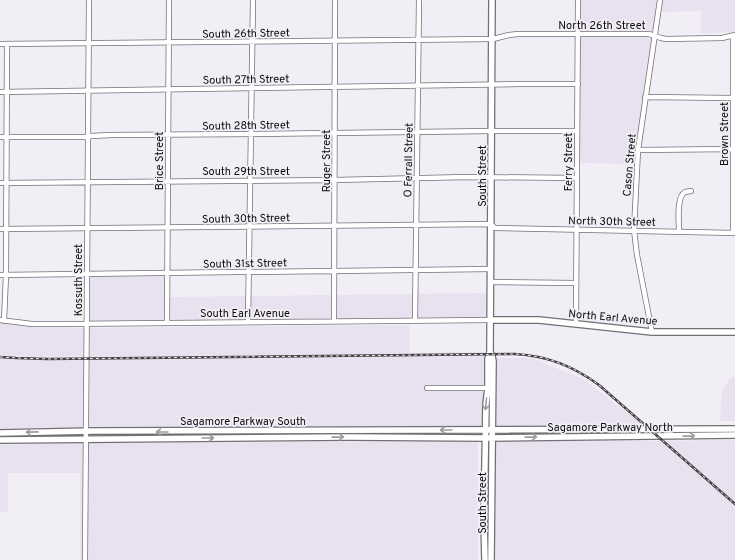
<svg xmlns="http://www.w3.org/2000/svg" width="735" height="560" font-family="Overpass,sans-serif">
	<rect width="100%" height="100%" fill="#f2eef6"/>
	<path fill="#e8e1ef" d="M578 0H660L637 164 577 163Z
		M662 0H735V32L701 33V11L660 12Z
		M167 273V297L490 293V320L87 323V274Z
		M0 323 26 326 82 328 409 325 410 353 484 352 486 365 485 426 52 428 0 429V358L25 360 82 359V356L31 357 0 355Z
		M493 358H532L583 379 650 430H492Z
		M735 376V421H721L720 417 722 391 730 378Z
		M495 440 642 441 735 440V560H493Z
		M478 441V560H80V473H8V512H0V445L80 443Z"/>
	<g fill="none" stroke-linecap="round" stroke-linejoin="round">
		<g stroke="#726f75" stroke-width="6">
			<path id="minor" d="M0 44 493 39 509 35 518 34H649L661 38 666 39 722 38 735 35
				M0 92 519 84H578
				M645 97 733 98
				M0 137H88L91 136 111 135 254 134 492 131H577
				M638 150 734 149
				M0 183 335 180 467 177 577 178
				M0 229 491 224 495 228 735 233
				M679 231C679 222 676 197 685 192 685 192 691 191 691 191
				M733 232V36
				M0 275 491 269
				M490 282 576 283
				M0 320 32 324H59L490 320
				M415 320 419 0
				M4 321 6 275 7 44
				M334 321 335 0
				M248 322 253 0
				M167 323 169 0
				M576 324 578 0
				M652 332 637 255 634 230 638 150 660 0
				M427 388H488
				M85 560 89 0"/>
		</g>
		<g stroke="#726f75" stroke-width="8">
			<path id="major" d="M490 320H539L652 332H735
				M490 352 492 356 493 361 491 560
				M0 433 93 431 735 429
				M0 440 350 437 485 438 735 435
				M485 560 484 523 486 404 488 388V359L490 352 492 0"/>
		</g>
		<use href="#minor" stroke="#fff" stroke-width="4.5"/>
		<use href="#major" stroke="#fff" stroke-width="5.5"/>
		<g stroke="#444245" stroke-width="2.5">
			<path id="rail" d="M0 357 16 358 48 359 515 354C548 356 573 366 599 385L735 504"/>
		</g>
		<use href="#rail" stroke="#f2eef6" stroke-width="1" stroke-dasharray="3" stroke-linecap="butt"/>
	</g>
	<defs><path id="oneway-shaft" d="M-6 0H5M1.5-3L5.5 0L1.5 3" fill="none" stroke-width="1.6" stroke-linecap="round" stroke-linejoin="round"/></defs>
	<g stroke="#9e9d9e">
		<use href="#oneway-shaft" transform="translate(486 404) rotate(95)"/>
		<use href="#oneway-shaft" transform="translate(446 430) rotate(180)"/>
		<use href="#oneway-shaft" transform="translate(32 432) rotate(179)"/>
		<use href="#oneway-shaft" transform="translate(162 432) rotate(180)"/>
		<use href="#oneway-shaft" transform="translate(689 436) rotate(-1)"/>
		<use href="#oneway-shaft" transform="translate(338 437) rotate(-1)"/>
		<use href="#oneway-shaft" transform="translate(531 437) rotate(-1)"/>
		<use href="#oneway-shaft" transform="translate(208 438)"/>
	</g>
	<g text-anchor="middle" stroke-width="3.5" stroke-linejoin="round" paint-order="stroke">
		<g font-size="11" fill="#0c0b0d" stroke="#f2eef6">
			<text x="602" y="29">North 26th Street</text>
			<text transform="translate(246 33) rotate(-1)" y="4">South 26th Street</text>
			<text transform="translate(246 79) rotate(-1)" y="4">South 27th Street</text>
			<text transform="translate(246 125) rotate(-1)" y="4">South 28th Street</text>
			<text transform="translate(724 134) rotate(-90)" y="4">Brown Street</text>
			<text transform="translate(408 160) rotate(-89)" y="4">O Ferrall Street</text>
			<text transform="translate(159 161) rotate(-90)" y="4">Brice Street</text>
			<text transform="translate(326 161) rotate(-90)" y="4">Ruger Street</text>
			<text transform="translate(568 162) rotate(-90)" y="4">Ferry Street</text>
			<text transform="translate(629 165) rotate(-85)" y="4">Cason Street</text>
			<text x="246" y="175">South 29th Street</text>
			<text transform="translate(482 176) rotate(-90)" y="4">South Street</text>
			<text transform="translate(246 218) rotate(-1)" y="4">South 30th Street</text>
			<text transform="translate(612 221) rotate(1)" y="4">North 30th Street</text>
			<text transform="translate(245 263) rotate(-1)" y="4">South 31st Street</text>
			<text transform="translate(78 280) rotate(-90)" y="4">Kossuth Street</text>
			<text x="245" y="317">South Earl Avenue</text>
			<text transform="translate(613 317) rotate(5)" y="4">North Earl Avenue</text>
			<text x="243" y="425">Sagamore Parkway South</text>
			<text x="610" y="431">Sagamore Parkway North</text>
			<text transform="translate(482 503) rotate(-90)" y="4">South Street</text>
		</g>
	</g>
</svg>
